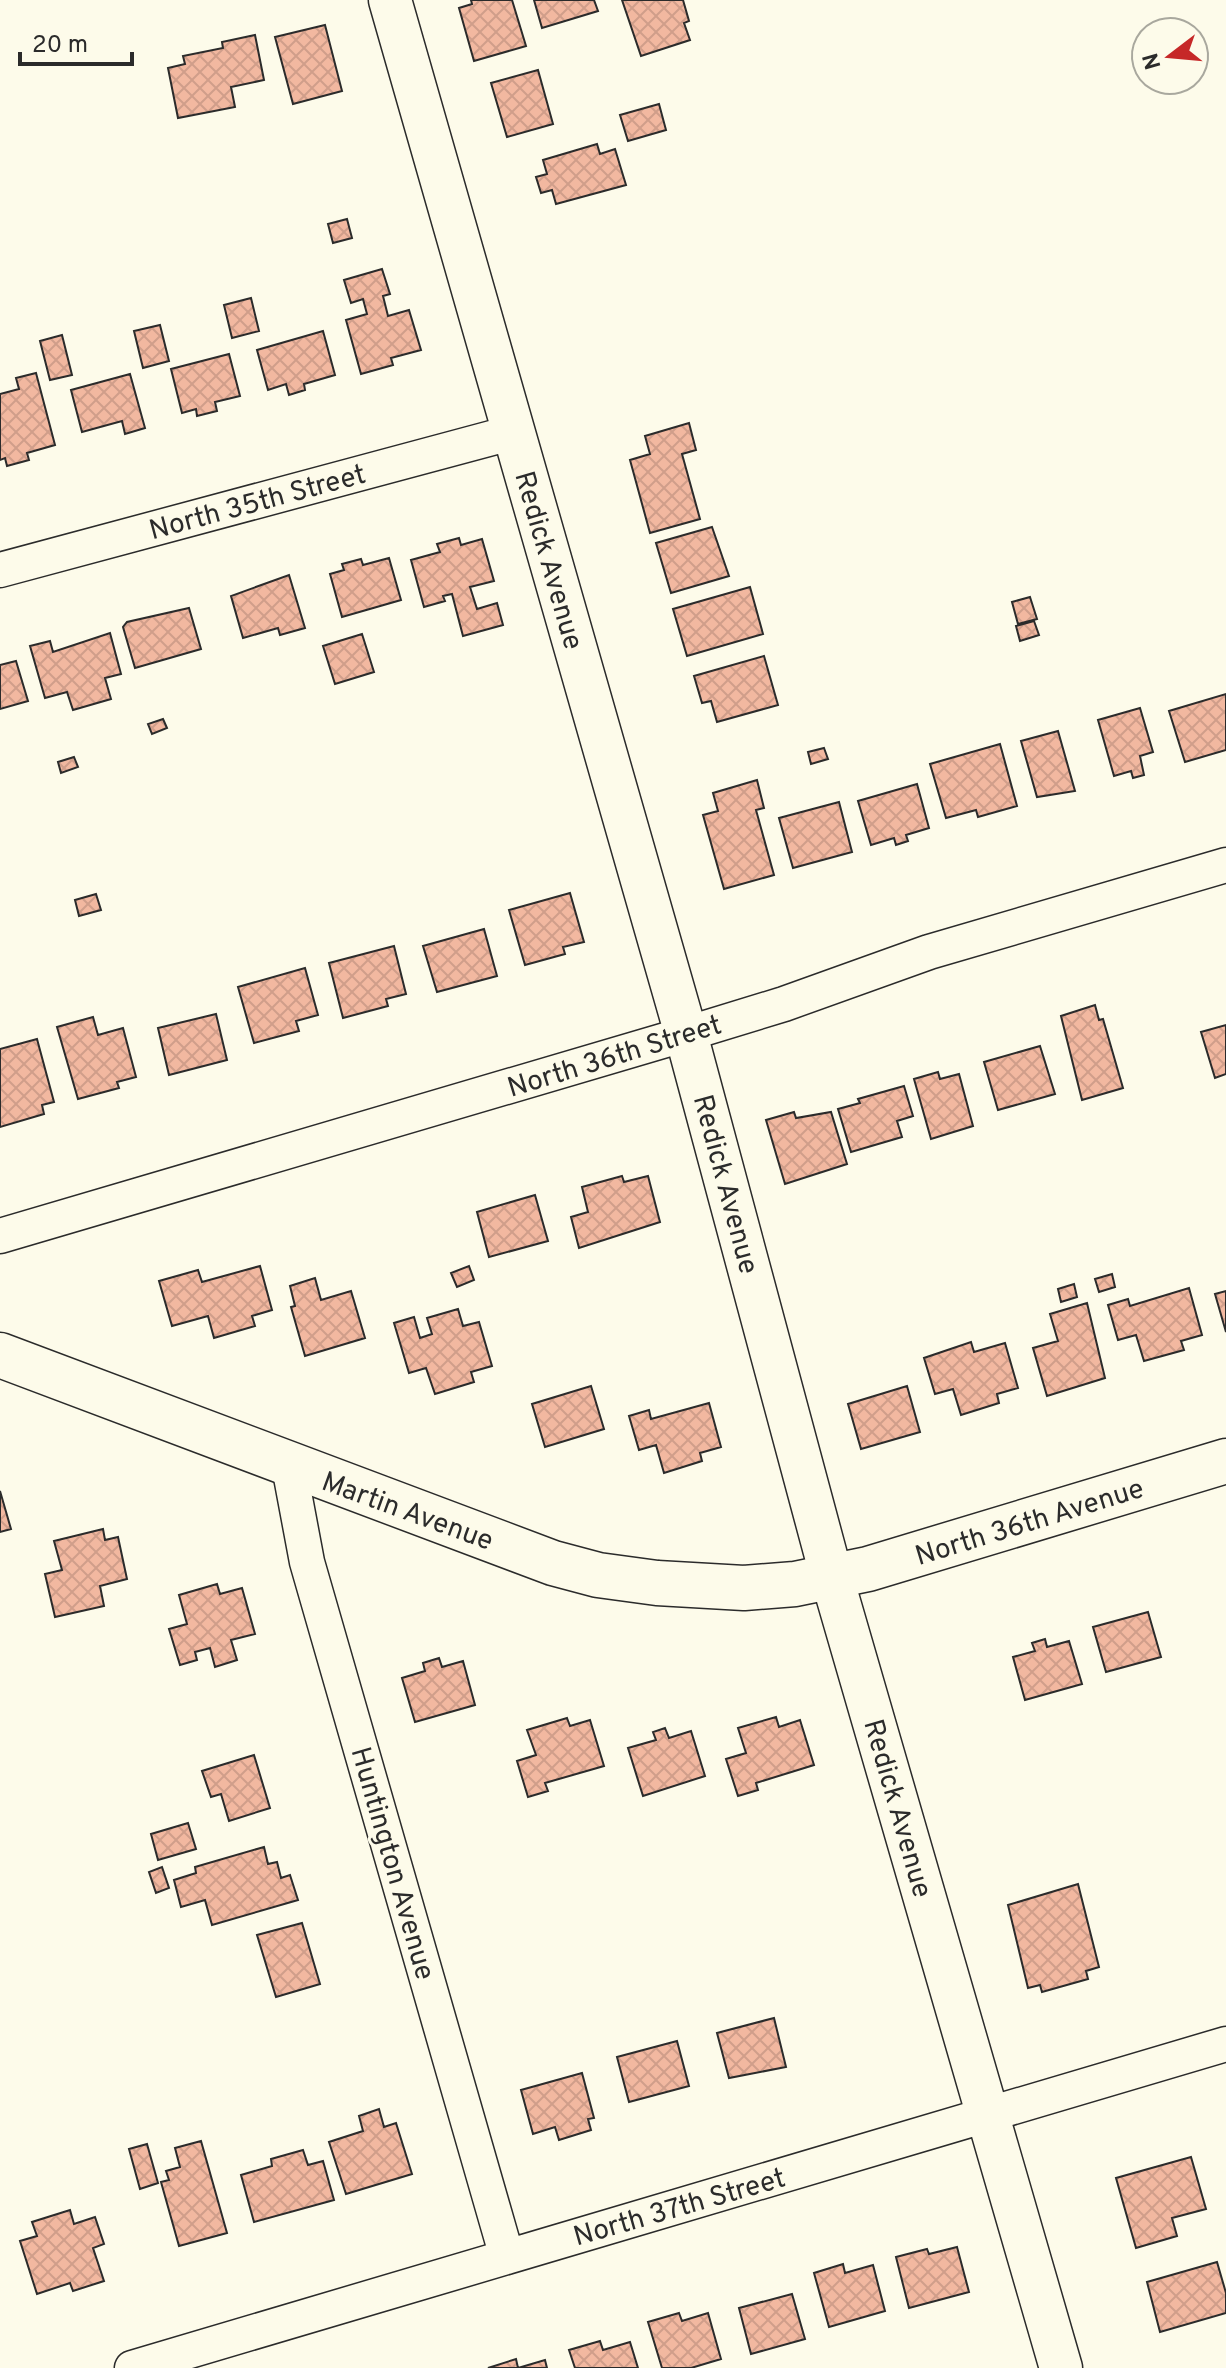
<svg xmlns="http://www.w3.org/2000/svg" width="1226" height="2368" font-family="Overpass,sans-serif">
	<defs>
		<pattern id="building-cross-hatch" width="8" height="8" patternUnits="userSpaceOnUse" patternTransform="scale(2)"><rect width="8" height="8" fill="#f2b8a0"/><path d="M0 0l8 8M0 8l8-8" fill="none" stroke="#d09e8a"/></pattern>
	</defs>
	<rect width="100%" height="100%" fill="#fdfbea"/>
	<path fill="url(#building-cross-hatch)" stroke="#2b2b2b" stroke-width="2" d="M471 0H512L526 46 474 61 459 8 472 4Z
		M534 0H594L598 11 542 28Z
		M622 0H683L689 21 684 23 690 40 641 56Z
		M325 25 342 91 293 104 275 37Z
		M255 35 264 80 231 87 235 107 178 118 168 68 185 64 183 56 223 48 222 42Z
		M538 70 553 124 507 137 491 83Z
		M659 104 666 130 628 141 620 115Z
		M597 144 600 154 615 149 626 185 556 204 552 190 541 193 536 177 547 174 543 160Z
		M347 219 352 238 333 243 328 224Z
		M382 269 390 294 383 296 388 316 409 310 421 350 391 358 393 365 361 374 346 320 367 314 363 299 351 303 344 280Z
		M251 298 259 331 232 338 224 305Z
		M160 325 169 361 143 368 134 331Z
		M323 331 335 375 304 384 305 390 289 395 286 384 268 390 257 350Z
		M62 335 72 375 50 380 40 341Z
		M229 354 240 396 215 402 217 411 197 416 196 409 182 413 171 369Z
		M36 373 55 445 27 453 29 460 7 466 5 458 0 460V394L19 389 16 378Z
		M130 374 145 428 125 434 122 421 82 432 71 390Z
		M689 423 696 450 682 454 700 519 650 533 630 460 650 454 645 436Z
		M712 527 729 576 671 593 656 543Z
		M459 538 461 545 482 539 494 581 470 587 477 609 497 603 503 625 463 636 452 594 443 596 445 601 424 607 411 560 440 552 437 544Z
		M389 558 401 600 342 617 330 574 344 570 342 564 361 559 363 565Z
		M289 575 305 628 280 635 278 628 243 638 231 596Z
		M750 587 763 634 687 656 673 609Z
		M1030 597 1037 619 1018 624 1012 602Z
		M189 608 201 649 135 668 123 627 127 622Z
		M1034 621 1039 635 1020 641 1016 626Z
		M110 633 121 674 105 678 111 699 73 710 67 692 45 698 30 646 50 641 53 652Z
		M362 634 374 672 335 684 323 646Z
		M764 656 778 705 717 722 711 701 702 703 694 676Z
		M16 661 28 701 0 709V665Z
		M1226 694V750L1185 762 1169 711Z
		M1140 708 1153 752 1140 756 1144 775 1133 778 1131 771 1114 776 1098 720Z
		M163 719 167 728 152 734 148 724Z
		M1058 731 1075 791 1037 797 1021 741Z
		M1000 744 1017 806 978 817 976 810 946 818 930 764Z
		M824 748 828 759 811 764 808 752Z
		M74 757 78 767 61 773 58 762Z
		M757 780 764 808 756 810 774 875 724 889 703 815 718 811 713 793Z
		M917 784 929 828 906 835 908 841 896 845 894 838 871 845 858 801Z
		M839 802 852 852 793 868 779 818Z
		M570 893 584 942 563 947 565 954 525 965 509 910Z
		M96 894 101 910 79 916 75 900Z
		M484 929 497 976 437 992 423 946Z
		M394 946 406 994 386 999 388 1006 343 1018 329 963Z
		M305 968 318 1015 296 1021 299 1031 254 1043 238 987Z
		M1095 1005 1099 1020 1103 1019 1123 1088 1082 1100 1061 1016Z
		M216 1014 227 1060 169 1075 158 1028Z
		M93 1017 98 1035 123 1028 136 1077 117 1082 119 1088 78 1099 57 1027Z
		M1226 1025V1074L1215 1078 1201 1032Z
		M37 1039 54 1102 42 1105 44 1114 0 1127V1049Z
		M1040 1046 1055 1094 998 1110 984 1062Z
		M938 1072 940 1079 959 1074 973 1126 931 1139 914 1079Z
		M904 1086 913 1116 897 1121 902 1137 851 1152 838 1109 860 1103 858 1099Z
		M794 1112 796 1118 831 1112 847 1164 785 1184 766 1120Z
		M622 1176 624 1182 648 1176 660 1222 579 1248 571 1217 588 1212 582 1187Z
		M535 1195 548 1241 489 1257 477 1212Z
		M260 1266 272 1310 252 1316 255 1326 214 1338 208 1316 172 1326 159 1281 198 1270 202 1282Z
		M469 1266 474 1280 457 1287 451 1273Z
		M1112 1274 1115 1287 1099 1292 1095 1279Z
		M315 1278 321 1300 351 1291 365 1338 305 1356 291 1307 295 1306 290 1286Z
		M1074 1284 1077 1297 1061 1302 1058 1289Z
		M1189 1288 1202 1335 1181 1341 1184 1350 1144 1361 1136 1335 1118 1340 1108 1305 1128 1299 1130 1306Z
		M1226 1291V1332L1215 1294Z
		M1087 1303 1105 1378 1047 1396 1033 1348 1058 1341 1050 1314Z
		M458 1309 463 1326 479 1322 492 1366 471 1372 474 1382 435 1394 426 1368 409 1373 394 1323 414 1317 420 1338 432 1334 427 1318Z
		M971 1342 974 1352 1005 1343 1018 1388 997 1394 999 1403 961 1415 953 1389 935 1394 924 1358Z
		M591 1386 604 1429 545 1447 532 1404Z
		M907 1386 920 1432 861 1449 848 1404Z
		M709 1403 721 1447 700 1453 702 1461 664 1473 656 1445 639 1450 629 1416 649 1410 651 1419Z
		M0 1491 11 1529 0 1532Z
		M103 1529 105 1540 118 1537 127 1579 100 1586 104 1606 55 1617 45 1574 62 1570 54 1541Z
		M217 1584 220 1594 242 1588 255 1634 231 1640 237 1660 215 1667 210 1648 195 1652 197 1660 180 1665 169 1629 187 1624 179 1595Z
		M1148 1612 1161 1657 1106 1672 1093 1627Z
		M1045 1639 1047 1647 1069 1641 1082 1684 1025 1700 1013 1657 1035 1651 1032 1643Z
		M439 1658 442 1667 463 1661 475 1705 415 1722 402 1678 425 1671 423 1663Z
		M776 1717 779 1727 800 1720 814 1765 756 1783 758 1790 738 1796 726 1759 746 1753 738 1728Z
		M567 1718 570 1726 590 1720 604 1766 545 1783 548 1791 528 1797 517 1761 536 1755 527 1730Z
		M665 1728 669 1738 691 1731 705 1776 643 1796 628 1748 656 1740 653 1732Z
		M254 1755 270 1808 229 1821 221 1794 211 1797 202 1771Z
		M188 1823 196 1849 158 1860 151 1834Z
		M264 1847 268 1864 277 1862 281 1878 290 1875 298 1900 212 1925 205 1900 181 1907 174 1880 196 1873 195 1867Z
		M162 1867 169 1888 156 1893 149 1872Z
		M1078 1884 1099 1967 1086 1971 1088 1979 1042 1992 1040 1985 1028 1988 1008 1905Z
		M302 1923 320 1984 276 1997 257 1935Z
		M774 2018 786 2067 729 2078 717 2033Z
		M677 2041 689 2086 629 2102 617 2057Z
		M582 2073 594 2118 588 2119 591 2130 559 2140 555 2127 533 2134 521 2090Z
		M379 2109 384 2127 396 2123 412 2174 346 2194 329 2142 363 2131 359 2116Z
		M201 2141 227 2233 179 2246 161 2182 169 2180 166 2171 180 2167 175 2148Z
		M147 2144 158 2183 140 2189 129 2149Z
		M303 2150 308 2165 323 2161 334 2200 254 2222 241 2175 272 2166 271 2159Z
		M1191 2157 1206 2209 1172 2218 1177 2236 1136 2248 1116 2178Z
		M70 2210 74 2224 95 2217 104 2244 93 2248 104 2281 73 2291 70 2283 37 2294 20 2241 37 2236 32 2222Z
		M957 2247 969 2292 909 2308 896 2257 927 2249 929 2254Z
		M1217 2262 1226 2293V2313L1160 2332 1147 2282Z
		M843 2264 845 2273 873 2265 885 2311 829 2327 814 2273Z
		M792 2294 805 2339 751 2354 739 2308Z
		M679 2313 682 2321 708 2313 721 2359 691 2368H662L648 2322Z
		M600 2341 603 2350 630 2342 638 2368H575L569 2350Z
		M516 2359 518 2368 545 2360 547 2368H488Z"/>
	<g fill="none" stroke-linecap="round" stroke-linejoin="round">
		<g stroke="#2b2b2b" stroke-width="37">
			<path id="minor" d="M0 570 514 432
				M0 1236 686 1034 784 1004 929 952 1226 865
				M289 1466 307 1562 507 2257
				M132 2368 1226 2044"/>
		</g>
		<g stroke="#2b2b2b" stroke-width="45">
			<path id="tertiary" d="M390 0 686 1034 832 1578 1061 2368"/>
		</g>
		<g stroke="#2b2b2b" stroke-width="47">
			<path id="secondary" d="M0 1355 553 1563 598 1575 657 1583 744 1588 795 1584 868 1569 1226 1461"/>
		</g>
		<use href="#minor" stroke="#fdfbea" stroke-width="34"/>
		<use href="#tertiary" stroke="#fdfbea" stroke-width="42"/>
		<use href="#secondary" stroke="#fdfbea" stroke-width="44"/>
	</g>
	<g text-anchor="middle" stroke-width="6" stroke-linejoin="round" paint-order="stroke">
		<g font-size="28" fill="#2b2b2b" stroke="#fdfbea">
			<text transform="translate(257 501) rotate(-15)" y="10">North 35th Street</text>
			<text transform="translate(550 560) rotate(74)" y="10">Redick Avenue</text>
			<text transform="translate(614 1055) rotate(-17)" y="10">North 36th Street</text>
			<text transform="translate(727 1184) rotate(75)" y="10">Redick Avenue</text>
			<text transform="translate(408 1510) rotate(20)" y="10">Martin Avenue</text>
			<text transform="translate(1029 1521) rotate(-17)" y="10">North 36th Avenue</text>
			<text transform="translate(899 1808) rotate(74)" y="10">Redick Avenue</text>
			<text transform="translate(394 1863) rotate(74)" y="10">Huntington Avenue</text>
			<text transform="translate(679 2206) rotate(-16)" y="10">North 37th Street</text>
		</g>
	</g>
	<g transform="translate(1170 56) rotate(254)"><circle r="38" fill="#fdfbea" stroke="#a9a89e" stroke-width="2"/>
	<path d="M0-6L14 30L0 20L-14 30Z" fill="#c62828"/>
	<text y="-12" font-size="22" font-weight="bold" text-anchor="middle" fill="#2b2b2b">N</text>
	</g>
	<path d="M20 52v12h112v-12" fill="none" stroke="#2b2b2b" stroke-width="4"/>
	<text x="32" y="52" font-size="24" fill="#2b2b2b" stroke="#fdfbea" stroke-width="6" paint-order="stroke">20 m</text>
</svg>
